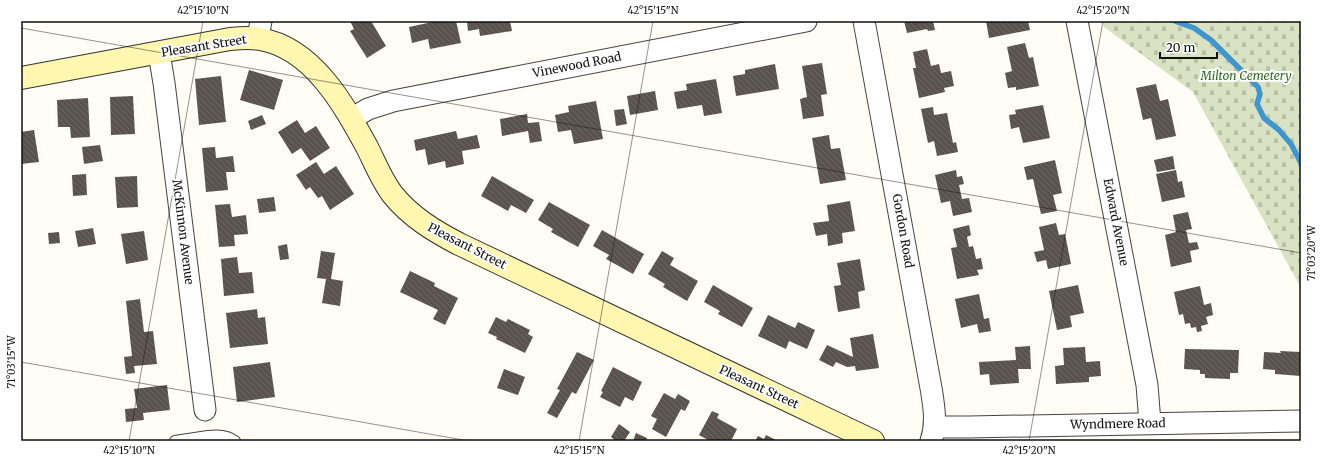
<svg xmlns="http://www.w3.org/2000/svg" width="1322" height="462" font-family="Merriweather,serif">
	<defs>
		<pattern id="cemetery-stones" width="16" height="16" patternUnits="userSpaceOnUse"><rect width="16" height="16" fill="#d9e3c4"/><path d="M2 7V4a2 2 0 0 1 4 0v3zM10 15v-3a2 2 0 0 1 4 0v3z" fill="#b9c2a7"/></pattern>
		<pattern id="building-back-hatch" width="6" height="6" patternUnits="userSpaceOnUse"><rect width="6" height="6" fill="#5a524d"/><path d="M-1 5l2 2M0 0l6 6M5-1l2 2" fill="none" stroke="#6d6662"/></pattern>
	</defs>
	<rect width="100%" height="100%" fill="#fffdf5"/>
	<path fill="url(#cemetery-stones)" d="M1102 21H1301V288L1193 92 1104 27Z"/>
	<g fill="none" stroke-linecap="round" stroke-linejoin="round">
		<path stroke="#3f96cf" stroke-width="5.5" d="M1175 21 1194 28 1211 40 1258 87 1260 94 1257 104 1264 118 1279 130 1291 144 1301 163"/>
	</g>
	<path fill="url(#building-back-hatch)" d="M350 21H371L386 46 367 58 350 31 354 29Z
		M437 21H456L461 43 430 49 428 39 412 43 409 27Z
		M467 21H510L512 31 480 36 479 29 468 31Z
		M904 21H933L935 30 928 31 927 29 907 33Z
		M986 21H1028L1030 30 989 38Z
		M1025 43 1029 58 1033 57 1039 86 1016 90V87L1008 88 1005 73 1012 71 1007 47Z
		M927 49 931 66 939 64 941 73 951 71 954 86 944 88 945 92 919 98 913 68H916L913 52Z
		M822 63 827 94 821 95 824 116 803 119 800 99 807 97 802 66Z
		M775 64 779 89 736 96 733 76 745 74V70Z
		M249 70 283 80 274 110 240 100Z
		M221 76 226 122 199 125 195 79Z
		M716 79 722 113 704 116 702 105 677 109 674 92 687 90 686 84Z
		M1156 84 1160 101 1168 99 1176 136 1156 140 1151 118 1143 120 1136 88Z
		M655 91 658 110 630 115 627 96Z
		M133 96 135 134 111 135 110 97Z
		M88 98 90 137 71 138 70 127H58L57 100Z
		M596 101 603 139 574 144 571 130 558 132 555 115 569 112 568 106Z
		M1043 105 1050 138 1023 143 1019 127 1011 129 1009 115 1016 114 1015 110Z
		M933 107 934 115 947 113 953 143 956 142 958 152 937 156 934 141 928 143 921 109Z
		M624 109 627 124 616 126 614 110Z
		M527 114 528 123 539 122 542 141 530 143 528 131 502 136 500 119Z
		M262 115 266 124 251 130 248 121Z
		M297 120 305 133 316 126 330 148 310 161 301 148 292 154 278 132Z
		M34 130 39 162 21 164V132Z
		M456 131 458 139 477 135 480 148 462 151 464 164 446 168 445 161 428 165 425 149 416 151 414 140Z
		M829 135 831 149 840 148 846 180 820 184 812 138Z
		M100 145 103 161 84 164 82 147Z
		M215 147 216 158 233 156 235 172H226L228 190 206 192 202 148Z
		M1173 156 1175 169 1157 172 1154 160Z
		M1055 160 1062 193 1053 195 1057 211 1041 214 1033 179 1027 180 1024 167Z
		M316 162 324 174 336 166 354 194 330 210 322 196 318 198 310 187 306 190 296 175Z
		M956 170 957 177 962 176 964 184 959 185 962 199 969 198 972 212 953 216 950 201 941 203 935 175Z
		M1176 170 1178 182 1182 181 1185 197 1162 202 1156 174Z
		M86 174 87 195 73 196 72 175Z
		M137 176 138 207 117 208 115 177Z
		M492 176 534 200 526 213 511 205 508 211 481 196Z
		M274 197 276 211 259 213 257 199Z
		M850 201 855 231 842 233 843 243 828 246 827 234 816 236 813 223 829 221 827 205Z
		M549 202 590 225 578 247 551 232 553 229 538 220Z
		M230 204 232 217 246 215 248 234 234 235 235 246 219 247 215 205Z
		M1188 212 1192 229 1186 230 1189 243 1197 242 1199 249 1190 251 1192 262 1171 267 1165 235 1176 232 1173 215Z
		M1056 223 1059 235 1065 234 1071 264 1048 269 1046 260 1037 262 1034 252 1044 250 1039 227Z
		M969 225 971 235 967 237 969 247 973 246 976 259 981 258 983 269 977 270 979 275 957 279 951 248 957 247 953 229Z
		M93 228 96 244 78 247 75 231Z
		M602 230 644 254 633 274 606 259 609 255 593 246Z
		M144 231 148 260 126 264 121 234Z
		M59 232 60 243 49 244 48 233Z
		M287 244 289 259 280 260 278 246Z
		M321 251 335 253 331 279 343 281 340 306 322 303 326 279 317 278Z
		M662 251 674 258 670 265 698 281 687 301 663 287 665 284 648 274Z
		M237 257 239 273 252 272 254 293 224 296 221 259Z
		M860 259 865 290 858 292 860 308 838 312 834 286 841 285 837 263Z
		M410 271 435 283 434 286 458 298 445 325 433 319 438 310 400 292Z
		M713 285 753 308 742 327 718 314 720 311 704 302Z
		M1078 285 1084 313 1070 316 1072 327 1057 330 1049 291Z
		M1200 286 1204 305 1211 303 1213 315 1206 317 1208 324 1201 326 1202 331 1197 332 1196 327 1191 328 1190 323 1185 324 1183 314 1179 315 1174 292Z
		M979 294 984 319 989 318 991 331 979 333 977 324 961 328 955 299Z
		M140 299 144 332 153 331 157 364 134 366 135 373 126 374 124 357 132 356 126 301Z
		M257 309 258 318 265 317 268 344 230 348 226 313Z
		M768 315 795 328 798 322 815 330 807 349 789 341 786 349 758 336Z
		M496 317 506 322 508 319 530 330 528 334 533 337 525 353 496 339 497 337 488 333Z
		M873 334 879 368 856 371 855 366 847 367 836 362 833 367 819 360 827 345 853 357 850 338Z
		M1030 346 1031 369H1018L1019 383 990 385 989 374 980 375 979 362 1016 360 1015 347Z
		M1085 347 1086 362 1100 361 1101 376 1089 377V382L1056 384 1055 366 1064 365 1063 348Z
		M1185 349 1239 350 1238 373H1230V379L1205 378V374H1200V370L1184 369Z
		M1280 351 1301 352V376L1275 374V370L1263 369 1264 352 1281 353Z
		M577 352 594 360 576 394 572 392 557 418 547 413 560 390 557 389Z
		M270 362 275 397 237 402 233 367Z
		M613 367 642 382 633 401 625 397 620 407 600 397 603 392 601 391Z
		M504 369 525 377 518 395 497 388Z
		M167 385 170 410 143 413 144 420 126 422 125 409 137 408 134 389Z
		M664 393 675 399 678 394 690 401 685 411 681 409 666 437 652 429 657 419 651 416Z
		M712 411 719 414 717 418 737 429 731 441H710L699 435Z
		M619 424 630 432 624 441H616L611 437Z
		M636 433 647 438 646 441H633Z
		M766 435 778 441H755L758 436 764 439Z"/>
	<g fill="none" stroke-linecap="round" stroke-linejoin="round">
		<g stroke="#444" stroke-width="12">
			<path id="lane" d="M188 439C203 437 222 431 235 441
				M175 441 188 439 189 441"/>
		</g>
		<g stroke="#444" stroke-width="23">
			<path id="street" d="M864 21 931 388C934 406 937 423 931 441
				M1077 21 1147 385 1150 423
				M258 38 261 21
				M159 53 164 83 205 410
				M351 119 368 109 393 101 806 21
				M935 427H969L1301 421"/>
		</g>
		<g stroke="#333" stroke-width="24">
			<path id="secondary" d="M21 78 230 39C240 38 250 37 260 39 313 48 344 105 367 147 375 163 382 181 393 195 411 217 434 231 459 244L873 441"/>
		</g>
		<use href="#lane" stroke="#fff" stroke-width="10"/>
		<use href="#street" stroke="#fff" stroke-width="21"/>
		<use href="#secondary" stroke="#fff6b0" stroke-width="22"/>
	</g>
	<path fill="none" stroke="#111" stroke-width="1" stroke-opacity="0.45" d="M21 28 1301 253M21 362 469 441M129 441 203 21M579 441 653 21M1029 441 1103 21"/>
	<g text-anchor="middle" stroke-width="4" stroke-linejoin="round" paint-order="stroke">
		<g font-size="12" fill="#111" stroke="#fff">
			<text transform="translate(204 46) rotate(-9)" y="4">Pleasant Street</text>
			<text transform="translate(577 65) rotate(-11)" y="4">Vinewood Road</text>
			<text transform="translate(1116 222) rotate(79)" y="4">Edward Avenue</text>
			<text transform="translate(903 231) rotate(80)" y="4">Gordon Road</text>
			<text transform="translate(183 232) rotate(83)" y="4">McKinnon Avenue</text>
			<text transform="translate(467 246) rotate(27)" y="4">Pleasant Street</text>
			<text transform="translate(759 387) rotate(25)" y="4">Pleasant Street</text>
			<text transform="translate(1118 424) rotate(-1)" y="4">Wyndmere Road</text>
		</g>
		<g font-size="12" font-style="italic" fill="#2f6b1f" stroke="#fff">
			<text x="1246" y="80">Milton Cemetery</text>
		</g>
	</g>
	<rect width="1322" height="462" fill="none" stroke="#ffffff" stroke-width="44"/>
	<path d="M1160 52v6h57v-6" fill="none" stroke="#111111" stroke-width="2"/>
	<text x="1166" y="52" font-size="12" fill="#111111" stroke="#ffffff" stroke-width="3" paint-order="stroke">20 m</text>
	<rect x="22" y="22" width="1278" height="418" fill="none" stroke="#111" stroke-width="1.5"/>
	<g font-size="10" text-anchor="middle" fill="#111">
		<text x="203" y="14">42°15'10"N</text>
		<text x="653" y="14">42°15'15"N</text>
		<text x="1103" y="14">42°15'20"N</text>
		<text transform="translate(1311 253) rotate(-90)" y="4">71°03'20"W</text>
		<text transform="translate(11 362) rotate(-90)" y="4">71°03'15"W</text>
		<text x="129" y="454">42°15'10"N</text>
		<text x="579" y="454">42°15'15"N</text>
		<text x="1029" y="454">42°15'20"N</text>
	</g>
</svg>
